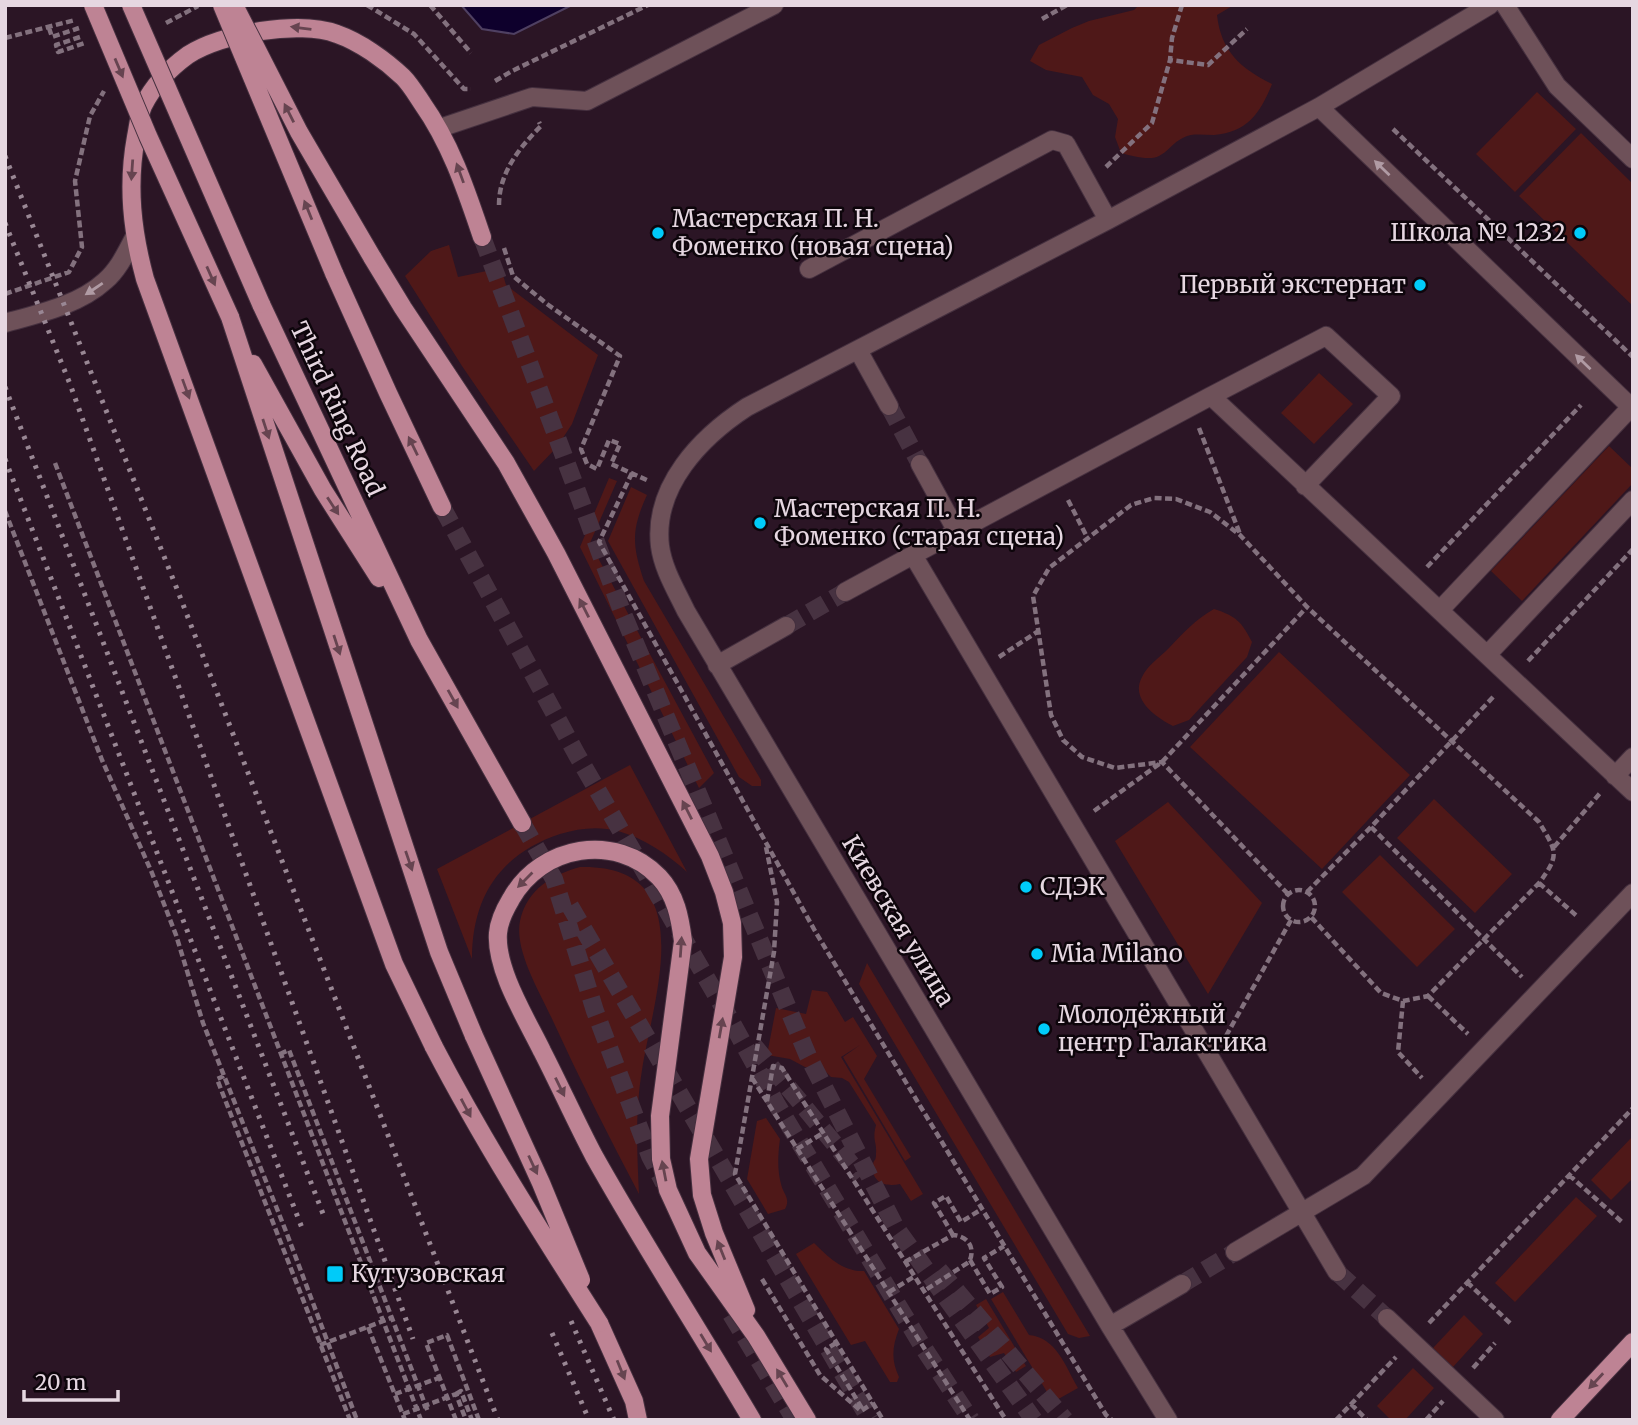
<svg xmlns="http://www.w3.org/2000/svg" width="1638" height="1425" font-family="Merriweather,serif">
	<rect width="100%" height="100%" fill="#2b1525"/>
	<path fill="#4f1818" d="M1139 5H1234L1217 15C1221 51 1240 68 1272 84 1260 114 1247 132 1214 135 1206 135 1198 134 1191 135 1174 139 1171 150 1159 156 1149 161 1132 156 1121 153L1115 137 1118 119 1109 104 1093 95 1082 77 1046 70 1030 61 1039 45 1072 28 1089 21 1134 10Z
		M1537 92 1576 129 1515 192 1476 154Z
		M1581 133 1633 184V306L1519 196Z
		M449 245 458 277 501 268 506 285 598 355 572 424 557 447 534 471 462 366 405 276 431 251Z
		M1319 373 1353 404 1314 444 1281 413Z
		M1609 446 1633 469V483L1522 601 1491 571Z
		M609 478 617 481 590 543 714 773 699 788 580 547Z
		M631 487 647 495C631 530 632 545 644 581L761 780V786H752L739 777 608 541Z
		M1214 609C1236 616 1242 622 1252 642L1247 657 1189 720 1173 726C1155 717 1130 699 1142 677 1147 666 1160 657 1169 648 1183 633 1196 619 1214 609Z
		M1279 652 1410 775 1322 869 1190 747Z
		M630 765 687 872C666 853 645 839 618 831 599 826 579 828 560 834 500 854 472 897 472 959L437 869Z
		M1434 799 1512 874 1475 913 1397 838Z
		M1168 802 1262 903 1208 994 1115 841Z
		M1380 855 1455 929 1417 967 1342 892Z
		M580 867C703 864 653 998 642 1070 635 1113 637 1151 639 1194 609 1137 580 1080 553 1021 541 994 514 951 520 921 527 889 552 875 580 867Z
		M867 963 1090 1336 1079 1338 1068 1334 859 984Z
		M812 990 827 992 845 1022 853 1017 877 1056 864 1079 911 1157 905 1161 843 1057 860 1045 841 1057 923 1194 911 1201 900 1184C887 1187 871 1184 873 1165 874 1158 876 1162 876 1154 877 1141 872 1141 876 1125L849 1082 842 1078 831 1077 824 1070 805 1067 790 1059 767 1055 776 1008 806 1014Z
		M766 1118 780 1139C778 1154 777 1169 781 1184 783 1194 791 1198 785 1209L768 1214 747 1179 757 1121Z
		M1633 1136V1178L1611 1200 1591 1180Z
		M1576 1197 1597 1216 1515 1302 1495 1283Z
		M814 1243C828 1257 843 1272 864 1271L899 1329C892 1347 891 1360 899 1377L897 1382H890L865 1341 851 1345 796 1254Z
		M1003 1292 1029 1335C1057 1338 1065 1366 1078 1388L1053 1402 991 1299Z
		M986 1299 1026 1366 1016 1372 1004 1353 990 1357 978 1337 989 1328 976 1305Z
		M1464 1315 1483 1334 1453 1367 1433 1348Z
		M1413 1368 1434 1388 1405 1420H1391L1377 1406Z"/>
	<path fill="#0e002c" stroke="#4f4062" stroke-width="2" d="M461 5H572L514 34 482 29Z"/>
	<g fill="none" stroke-linecap="round" stroke-linejoin="round">
		<path stroke="#473241" stroke-width="18" stroke-dasharray="18 9" stroke-linecap="butt" d="M889 406 920 464
			M786 626 845 592
			M1337 1272 1387 1318
			M1182 1284 1235 1252"/>
		<path stroke="#473241" stroke-width="18" stroke-dasharray="18 9" stroke-linecap="butt" d="M482 237 623 614 808 1056 896 1228 1034 1420
			M442 507 577 755 726 1012 777 1105 923 1347 971 1420
			M522 823 554 879 595 1011 650 1156 664 1183
			M570 906 870 1420
			M754 1046 861 1176
			M939 1270 1065 1420
			M731 1314 795 1420"/>
		<g stroke="#45303f" stroke-width="20">
			<path id="minor" d="M1505 5 1557 86 1633 159
				M1319 107 1633 409
				M440 128 532 97 587 101 774 5
				M809 269 1052 140 1066 144 1108 220
				M5 323C38 314 79 305 105 281 119 269 127 251 135 236
				M858 350 889 406
				M1211 396 1326 336 1391 396 1305 486
				M920 464 956 530
				M845 592 913 555
				M1440 610 1631 407
				M1487 655 1633 500
				M717 665 786 626
				M1615 776 1633 757
				M1235 1252 1363 1176 1633 893
				M1337 1272 913 555 1211 396 1633 792
				M1387 1318 1495 1420
				M1110 1326 1182 1284
				M1168 1420 1110 1326 686 611C676 590 663 569 660 546 653 486 701 437 747 407L1108 220 1319 107 1490 5"/>
		</g>
		<g stroke="#45303f" stroke-width="20">
			<path id="major" d="M372 257 403 308 506 463 556 553 710 856 724 892 732 923 733 957 699 1159 702 1195 714 1233 746 1310
				M334 273 388 393 442 507
				M261 304 419 640 522 823
				M230 317 439 952 474 1036
				M253 364 323 490 379 578
				M434 1047 394 964 145 279C132 231 127 186 136 137 138 127 139 115 143 106 153 86 170 68 188 55 221 33 300 20 337 34 360 42 385 60 403 77 410 84 416 94 422 103 451 144 466 190 482 237
				M599 1323 634 1401 638 1420
				M752 1420C700 1332 644 1245 594 1156 576 1122 560 1086 542 1051 527 1020 495 969 498 933 499 921 505 909 511 899 541 845 616 832 659 877 676 895 680 918 683 941L660 1116 661 1159 668 1190 697 1253 756 1336 807 1420
				M1560 1420 1633 1342"/>
		</g>
		<path stroke="#83717e" stroke-width="4.5" stroke-dasharray="7 3.5" stroke-linecap="butt" d="M367 5 414 34 464 89H471
			M430 5 471 53
			M1182 5 1172 38 1170 60 1208 65 1247 29
			M1042 19 1067 5
			M166 23 198 6
			M49 28 52 37 79 28
			M80 37 56 45 58 52 85 43
			M5 38 75 20
			M495 81 512 71 648 5
			M1393 129 1633 357
			M1106 167 1152 123 1170 60
			M499 205C499 173 519 148 541 126L539 122
			M504 248 513 276 547 304 620 356 581 449 587 464 597 469 609 440 620 444 611 464 649 481
			M5 294 69 272 82 247 75 181 90 116 104 91
			M1199 428 1240 534
			M55 463 421 1420
			M632 473 599 542 815 931 1106 1415 1112 1420
			M1068 500 1087 537
			M5 511 102 760 152 873 176 935 203 1023 287 1234 357 1420
			M1427 567 1581 405
			M999 657 1037 632
			M1528 661 1633 549
			M1094 811 1162 762 1307 607
			M1371 827 1522 977
			M766 847 777 902 774 952 735 1174 883 1420
			M1554 847 1601 792
			M1539 883 1578 917
			M1283 906a16 16 0 1 1 32 0a16 16 0 1 1-32 0Z
			M1307 892 1371 827 1495 695
			M1288 894 1162 762 1115 768 1082 757 1063 740 1051 715 1033 596 1049 568 1131 505 1154 498 1176 499 1210 512 1240 535 1307 607 1539 822C1556 851 1561 854 1539 883L1428 996 1403 1001 1381 993 1311 917
			M1428 996 1468 1034
			M1403 1001 1398 1052 1422 1078
			M1226 1036 1291 920
			M280 1054 289 1050 428 1412
			M224 1076 217 1079 350 1420
			M752 1078 970 1420
			M767 1101 773 1066 782 1068 1006 1420
			M797 1149 823 1133
			M1569 1175 1622 1222
			M953 1235 934 1203 946 1196 961 1222 982 1209
			M970 1260 990 1294 1002 1287 984 1258 1004 1246
			M905 1262 953 1235C968 1236 976 1248 969 1262L924 1291
			M762 1279 820 1375 861 1411 873 1403
			M1467 1282 1512 1325
			M889 1292 915 1276
			M1429 1323 1633 1108
			M368 1327 405 1420
			M836 1343 826 1349 863 1410
			M1473 1368 1495 1343
			M456 1394 461 1391 472 1420
			M1351 1404 1367 1420
			M456 1420 426 1343 447 1335 479 1420
			M1336 1420 1396 1357
			M1426 1420 1443 1401"/>
		<use href="#minor" stroke="#6e5159" stroke-width="18"/>
		<use href="#major" stroke="#be8394" stroke-width="18"/>
		<path stroke="#998794" stroke-width="5" stroke-dasharray="3.5 7" stroke-linecap="butt" d="M5 156 177 589 498 1420
			M5 223 70 384 413 1339
			M5 387 325 1219
			M5 459 302 1228
			M571 1321 614 1420
			M552 1333 589 1420"/>
		<g stroke="#45303f" stroke-width="20" stroke-linecap="butt">
			<path id="major-bridge" d="M93 5 148 136 230 317
				M131 5 261 304
				M222 5 334 273
				M234 5 299 132 372 257
				M474 1036 541 1183 581 1280
				M434 1047C484 1143 541 1232 599 1323"/>
		</g>
		<path stroke="#83717e" stroke-width="4.5" stroke-dasharray="7 3.5" stroke-linecap="butt" d="M320 1345 391 1318
			M395 1394 444 1376
			M403 1414 456 1394 466 1420"/>
		<use href="#major-bridge" stroke="#be8394" stroke-width="18"/>
	</g>
	<defs><path id="oneway-solid" d="M-6-.8H1V-3.2L6.5 0L1 3.2V.8H-6Z" transform="scale(1.75)"/></defs>
	<g fill="#664450">
		<use href="#oneway-solid" transform="translate(301 28) rotate(-173)"/>
		<use href="#oneway-solid" transform="translate(119 68) rotate(67)"/>
		<use href="#oneway-solid" transform="translate(289 113) rotate(-117)"/>
		<use href="#oneway-solid" transform="translate(132 170) rotate(94)"/>
		<use href="#oneway-solid" transform="translate(460 173) rotate(-110)"/>
		<use href="#oneway-solid" transform="translate(308 210) rotate(-112)"/>
		<use href="#oneway-solid" transform="translate(211 276) rotate(66)"/>
		<use href="#oneway-solid" transform="translate(186 389) rotate(70)"/>
		<use href="#oneway-solid" transform="translate(266 429) rotate(72)"/>
		<use href="#oneway-solid" transform="translate(413 446) rotate(-116)"/>
		<use href="#oneway-solid" transform="translate(333 506) rotate(57)"/>
		<use href="#oneway-solid" transform="translate(584 608) rotate(-117)"/>
		<use href="#oneway-solid" transform="translate(337 645) rotate(72)"/>
		<use href="#oneway-solid" transform="translate(453 699) rotate(61)"/>
		<use href="#oneway-solid" transform="translate(687 810) rotate(-117)"/>
		<use href="#oneway-solid" transform="translate(409 861) rotate(71)"/>
		<use href="#oneway-solid" transform="translate(525 880) rotate(135)"/>
		<use href="#oneway-solid" transform="translate(681 947) rotate(-86)"/>
		<use href="#oneway-solid" transform="translate(721 1028) rotate(-80)"/>
		<use href="#oneway-solid" transform="translate(560 1087) rotate(64)"/>
		<use href="#oneway-solid" transform="translate(466 1108) rotate(62)"/>
		<use href="#oneway-solid" transform="translate(533 1165) rotate(65)"/>
		<use href="#oneway-solid" transform="translate(664 1171) rotate(-101)"/>
		<use href="#oneway-solid" transform="translate(721 1250) rotate(-112)"/>
		<use href="#oneway-solid" transform="translate(706 1343) rotate(59)"/>
		<use href="#oneway-solid" transform="translate(621 1370) rotate(68)"/>
		<use href="#oneway-solid" transform="translate(782 1378) rotate(-121)"/>
		<use href="#oneway-solid" transform="translate(1596 1381) rotate(133)"/>
	</g>
	<g fill="#b09ba4">
		<use href="#oneway-solid" transform="translate(1382 168) rotate(-136)"/>
		<use href="#oneway-solid" transform="translate(94 289) rotate(146)"/>
		<use href="#oneway-solid" transform="translate(1583 362) rotate(-136)"/>
	</g>
	<g fill="#00cbf9" stroke="#0d050b" stroke-width="2.5">
		<circle cx="658" cy="233" r="7"/>
		<circle cx="1580" cy="233" r="7"/>
		<circle cx="1420" cy="285" r="7"/>
		<circle cx="760" cy="523" r="7"/>
		<circle cx="1026" cy="887" r="7"/>
		<circle cx="1037" cy="954" r="7"/>
		<circle cx="1044" cy="1029" r="7"/>
		<rect x="326" y="1265" width="18" height="18" rx="3.5"/>
	</g>
	<g text-anchor="middle" stroke-width="5" stroke-linejoin="round" paint-order="stroke">
		<g font-size="24" fill="#e6d7e1" stroke="#0d050b" text-anchor="start">
			<text x="672" y="227">Мастерская П. Н.<tspan x="672" dy="28">Фоменко (новая сцена)</tspan></text>
			<text x="1566" y="241" text-anchor="end">Школа № 1232</text>
			<text x="1406" y="293" text-anchor="end">Первый экстернат</text>
			<text x="774" y="517">Мастерская П. Н.<tspan x="774" dy="28">Фоменко (старая сцена)</tspan></text>
			<text x="1040" y="895">СДЭК</text>
			<text x="1051" y="962">Mia Milano</text>
			<text x="1058" y="1023">Молодёжный<tspan x="1058" dy="28">центр Галактика</tspan></text>
			<text x="351" y="1282">Кутузовская</text>
		</g>
		<g font-size="24" fill="#e6d7e1" stroke="#0d050b">
			<text transform="translate(337 409) rotate(65)" y="8">Third Ring Road</text>
			<text transform="translate(898 921) rotate(59)" y="8">Киевская улица</text>
		</g>
	</g>
	<rect width="1638" height="1425" fill="none" stroke="#e6d7e1" stroke-width="14"/>
	<path d="M24 1390v10h94v-10" fill="none" stroke="#e6d7e1" stroke-width="3.5"/>
	<text x="35" y="1390" font-size="21" fill="#e6d7e1" stroke="#0d050b" stroke-width="5" paint-order="stroke">20 m</text>
</svg>
